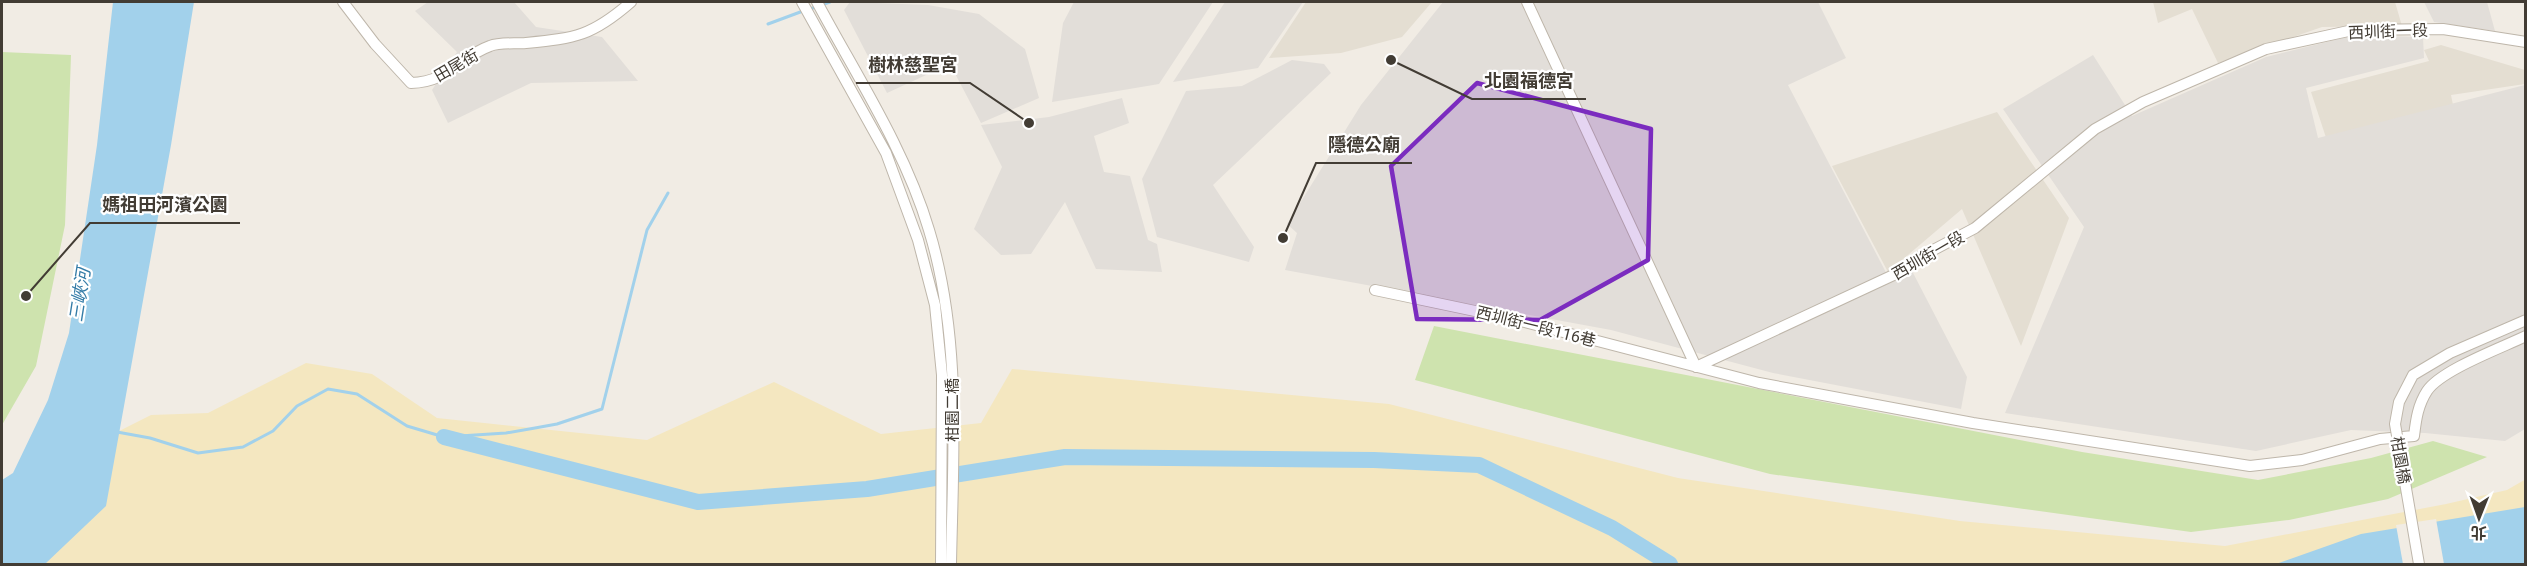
<svg xmlns="http://www.w3.org/2000/svg" width="2527" height="566" font-family="Roboto,'Noto Sans TC',sans-serif">
	<rect width="100%" height="100%" fill="#f1ece4"/>
	<path fill="#e4ded2" d="M1306 2H1432L1402 37 1341 53 1269 58Z
		M2153 2H2395L2402 26 2322 27 2218 63 2192 9 2158 23Z
		M2441 45 2525 70V84L2451 95 2459 135 2336 168 2311 92 2429 61 2424 50Z
		M1997 112 2069 218 2021 346 1962 209 1888 272 1832 166Z"/>
	<path fill="#e2ded9" d="M428 2H514L536 27 602 37 638 81 531 83 448 123 432 90 457 52 415 11Z
		M850 2 928 5 979 14 1025 49 1039 98 981 123 950 64 887 93 844 10Z
		M1074 2H1213L1159 84 1052 102 1063 23Z
		M1225 2H1303L1258 68 1173 82Z
		M1443 2H1818L1846 58 1788 85 1891 282 1912 271 1967 377 1961 409 1773 373 1611 330 1285 270 1297 233 1287 224 1361 105Z
		M2424 2H2487L2495 31 2434 22Z
		M2355 35 2423 37 2424 58 2306 88 2318 138 2525 85V429L2505 441 2425 433 2351 430 2256 451 2005 413 2084 227 2003 109 2093 55 2132 116 2266 57Z
		M1292 60 1324 64 1331 73 1213 185 1254 247 1249 262 1157 237 1142 179 1186 91 1242 86Z
		M1122 98 1129 123 1094 136 1104 172 1130 176 1148 240 1157 244 1162 272 1096 269 1065 202 1031 254 1001 255 974 229 1002 167 981 125 1049 117Z"/>
	<path fill="#cee3ae" d="M2 52 71 55 65 225 36 366 2 425Z
		M1434 326 2082 452 2258 480 2371 458 2433 441 2487 457 2388 499 2289 520 2191 532 1770 474 1415 380Z"/>
	<path fill="#f4e7c0" d="M306 363 372 374 437 418 647 440 774 382 881 434 981 423 1012 369 1389 404 1678 478 1960 521 2225 546 2446 504 2507 490 2526 479 2525 564H2V490L151 415 208 413Z"/>
	<path fill="#a2d1eb" d="M113 2H194L171 145 106 506 45 564H2V480L13 473 48 400 69 333 97 145Z
		M2525 507V564H2276L2361 534Z"/>
	<path fill="#f1ece4" d="M2436 519 2444 564H2403L2396 525Z"/>
	<g fill="none" stroke-linecap="round" stroke-linejoin="round">
		<path stroke="#a2d1eb" stroke-width="3" d="M810 9 830 2
			M768 24 803 11
			M117 432 150 438 198 453 243 447 273 431 297 406 328 389 357 394 407 426 444 437 506 433 535 428 557 424 602 409 647 230 668 193"/>
		<path stroke="#a2d1eb" stroke-width="16" d="M444 437 698 502 867 489 1065 457 1374 460 1479 465 1612 528 1670 564"/>
		<g stroke="#beb6aa" stroke-width="12">
			<path id="minor" d="M343 2 375 44 411 83C449 82 459 57 490 46 500 42 515 44 526 43 576 38 592 36 631 2
				M802 2 886 153 918 240 935 305 942 375 941 564
				M817 2C856 75 905 149 929 230 962 338 953 453 951 564
				M1527 2 1696 367
				M1375 290 1513 319 1759 383 1973 423 2250 466 2302 460 2380 439 2414 436C2416 419 2418 405 2427 391 2441 370 2501 348 2526 336
				M1696 367 1900 272 1920 257 1975 228 2095 129 2143 102 2266 49 2353 30 2443 29 2526 42"/>
		</g>
		<use href="#minor" stroke="#fff" stroke-width="10"/>
		<g stroke="#beb6aa" stroke-width="12" stroke-linecap="butt">
			<path id="minor-bridge" d="M2419 564 2395 424 2399 402 2413 375 2450 353 2526 320"/>
		</g>
		<use href="#minor-bridge" stroke="#fff" stroke-width="10"/>
	</g>
	<path fill="#7b2cbf" fill-opacity="0.2" stroke="#7b2cbf" stroke-width="4.5" stroke-linejoin="round" d="M1477 83 1651 129 1648 260 1540 320 1417 319 1391 166Z"/>
	<g text-anchor="middle" stroke-width="4.5" stroke-linejoin="round" paint-order="stroke">
		<g font-size="16" fill="#423c34" stroke="#fff">
			<text transform="translate(2388 31) rotate(-2)" y="6">西圳街一段</text>
			<text transform="translate(456 65) rotate(-30)" y="6">田尾街</text>
			<text transform="translate(1928 255) rotate(-30)" y="6">西圳街一段</text>
			<text transform="translate(1536 326) rotate(14)" y="6">西圳街一段116巷</text>
			<text transform="translate(952 410) rotate(-90)" y="6">柑園二橋</text>
			<text transform="translate(2401 460) rotate(80)" y="6">柑園橋</text>
		</g>
		<g font-size="18" font-style="italic" fill="#357ca7" stroke="#fff">
			<text transform="translate(80 295) rotate(-81)" y="6">三峽河</text>
		</g>
	</g>
	<path fill="none" stroke="#423c34" stroke-width="2" d="M1029 123L970 83H856M1391 60L1472 99H1586M1283 238L1316 163H1412M26 296L90 223H240"/>
	<g fill="#423c34" stroke="#fff" stroke-width="2">
		<circle cx="1029" cy="123" r="6"/>
		<circle cx="1391" cy="60" r="6"/>
		<circle cx="1283" cy="238" r="6"/>
		<circle cx="26" cy="296" r="6"/>
	</g>
	<g font-size="18" text-anchor="middle" font-weight="bold" fill="#423c34" stroke="#fff" stroke-width="4.5" stroke-linejoin="round" paint-order="stroke">
		<text x="913" y="71">樹林慈聖宮</text>
		<text x="1529" y="87">北園福德宮</text>
		<text x="1364" y="151">隱德公廟</text>
		<text x="165" y="211">媽祖田河濱公園</text>
	</g>
	<rect width="2527" height="566" fill="none" stroke="#423c34" stroke-width="6"/>
	<g transform="translate(2479 518) rotate(181)" stroke="#ffffff" stroke-width="4.5" paint-order="stroke">
	<path d="M0-4.5L10 22L0 15L-10 22Z" fill="#423c34"/>
	<text y="-9" font-size="16" font-weight="bold" text-anchor="middle" fill="#423c34">北</text>
	</g>
</svg>
